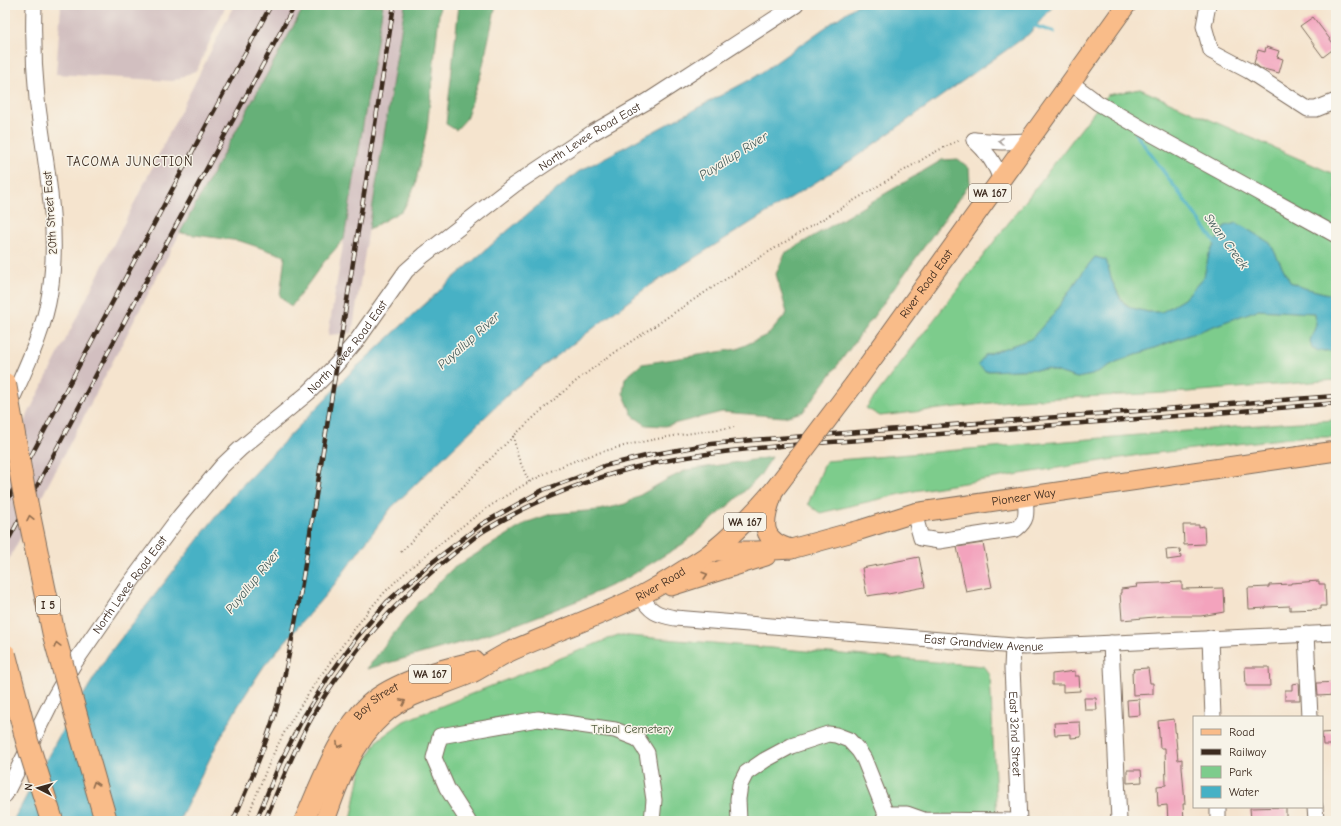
<svg xmlns="http://www.w3.org/2000/svg" width="1341" height="826" font-family="'Comic Neue',sans-serif">
	<rect width="100%" height="100%" fill="#f7f3e8"/>
	<filter id="ink" filterUnits="userSpaceOnUse"><feTurbulence type="fractalNoise" baseFrequency=".025" numOctaves="2"/><feDisplacementMap in="SourceGraphic" scale="8" xChannelSelector="R" yChannelSelector="G"/><feConvolveMatrix kernelMatrix="1 2 1 2 8 2 1 2 1" color-interpolation-filters="sRGB"/></filter>
	<filter id="wash" filterUnits="userSpaceOnUse"><feTurbulence type="fractalNoise" baseFrequency=".012" numOctaves="4" result="noise"/><feDisplacementMap in="SourceGraphic" scale="16" xChannelSelector="R" yChannelSelector="G"/><feGaussianBlur stdDeviation="0.9" result="paint"/><feColorMatrix in="noise" values="0 0 0 0 0 0 0 0 0 0 0 0 0 0 0 0 0 1.4 0 .05"/><feComposite in="paint" operator="in"/></filter>
	<g filter="url(#wash)">
		<rect width="100%" height="100%" fill="#f5e4ce"/>
		<path fill="#d2bfc0" d="M61 5H226L197 70 173 81 56 74Z
			M234 5H305L180 233 5 567V460Z
			M383 5H405L352 333 328 335Z"/>
		<path fill="#7dcc8c" stroke="#5c7b55" d="M1140 89 1336 175V296L1304 288 1290 282 1270 243 1237 223 1225 226 1209 254 1204 277 1184 299 1162 312H1148L1132 308 1122 301 1112 281 1106 260 1095 257 1085 269 1052 316 1031 339 985 355V371L1048 369 1077 378 1092 375 1116 362 1257 310 1315 313 1316 325 1310 341 1324 352 1336 351V380L1188 392 1017 400 880 416 866 408 1107 95Z
			M1336 420V437H1299L1139 455 914 491 820 513 808 504 826 461 1282 423Z
			M618 635 983 666 990 675 997 821H351L361 768 378 740 404 721Z"/>
		<path fill="#66b078" stroke="#506d4b" d="M305 5H383L344 239 324 262 291 307 280 296 285 256 240 241 180 233Z
			M405 5H440L427 129 415 186 403 210 369 229Z
			M459 5H496L481 74 466 119 456 130 446 124Z
			M958 159 969 168 970 183 885 301 803 412 784 417 722 412 665 426 646 425 633 416 623 393 625 378 642 364 737 349 769 334 787 313 776 274 785 253 942 160Z
			M772 457 759 477 735 500 683 544 627 578 582 599 520 623 470 640 367 669 387 642 419 602 452 569 528 522 551 514 599 510 625 504 666 480 687 470Z"/>
		<path fill="#46b1c5" stroke="#406e72" d="M857 5H1054L1029 34 853 159 646 288 515 388 391 508 334 585 264 666 238 706 217 744 179 821H13L64 727 108 655 231 497 349 374 450 281 512 227 578 172 755 77Z
			M1237 223 1270 243 1290 282 1304 288 1336 296V351L1324 352 1312 349 1310 341 1316 325 1315 313 1257 310 1116 362 1092 375 1077 378 1048 369 985 371 978 365 985 355 1031 339 1052 316 1085 269 1095 257 1106 260 1112 281 1122 302 1132 308 1148 312H1162L1184 299 1204 277 1209 254 1225 226Z"/>
		<g fill="none" stroke-linecap="round" stroke-linejoin="round">
			<path stroke="#46b1c5" stroke-width="3.5" d="M1032 25 1054 32
				M1136 134 1218 246"/>
		</g>
		<g id="blocks">
			<path fill="#f3a3bd" d="M1313 17 1336 47 1323 57 1300 26Z
				M1266 47 1279 51 1277 57 1283 59 1279 73 1260 68 1254 63 1258 50 1265 52Z
				M1183 525H1199V527L1204 526 1205 544 1184 545Z
				M983 543 992 587 966 592 957 547Z
				M1180 549 1181 558 1167 560 1166 550Z
				M919 557 925 587 888 594 887 593 867 596 862 568Z
				M1319 581V584H1325L1326 606H1321V609L1290 610V606L1266 607V608L1249 609 1248 588 1269 587V585L1291 584V583Z
				M1182 582V589L1223 588 1224 612 1201 616H1165L1122 620 1120 593H1121V589L1137 587 1136 584Z
				M1245 667H1269L1270 686H1246Z
				M1148 668 1150 683H1153V694L1133 695 1132 672H1134L1133 669Z
				M1075 671V676H1079L1080 691 1063 692V685H1052V674Z
				M1336 682V695L1318 696 1317 683Z
				M1299 683 1300 700H1285V690H1292V684Z
				M1084 698H1096L1097 710H1085Z
				M1139 699 1140 715 1128 716 1127 700Z
				M1174 719 1178 760 1182 759V767L1185 804H1183L1184 821H1168L1167 805 1158 806 1157 786 1166 785 1165 748H1160L1158 721Z
				M1080 722 1081 737 1071 738V734L1055 735 1054 723Z
				M1336 732V745H1323L1322 733Z
				M1127 770H1141L1142 782 1127 783Z
				M1286 807V819L1282 820V821H1256V820H1251L1250 808Z"/>
		</g>
	</g>
	<g filter="url(#ink)">
		<use href="#blocks" fill-opacity="0" stroke="#7c6b5c" stroke-width="1"/>
		<g fill="none" stroke-linecap="round" stroke-linejoin="round">
			<g stroke="#7c6b5c" stroke-width="17">
				<g id="minor">
					<path d="M1208 5 1204 26 1211 51 1249 71 1308 109H1316L1336 101"/>
					<path d="M1070 82 1098 103 1150 133 1336 235"/>
					<path d="M974 140 1002 142 1028 141"/>
					<path d="M974 140C986 151 995 163 1001 179"/>
					<path d="M9 406C25 369 44 332 50 292 60 226 45 164 37 99 34 68 33 36 34 5"/>
					<path d="M914 513 921 538 939 541 1016 529C1029 519 1026 512 1025 496"/>
					<path id="s1" d="M641 595C649 612 658 615 675 618L1025 647 1336 633"/>
					<path d="M1306 634 1310 717"/>
					<path d="M1210 638 1213 717"/>
					<path d="M1111 643 1119 821"/>
					<path id="s2" d="M1013 647 1012 668 1019 821"/>
					<path id="s3" d="M5 795 51 703 73 665 125 590 180 516 222 466 240 449 308 393 335 366 358 339 406 271 424 255 514 185 592 133 648 101 796 5"/>
					<path d="M1218 807V821"/>
					<path d="M1315 807 1316 821"/>
					<path d="M886 814H907L924 820 1019 821"/>
					<path d="M468 821 447 788 434 758 440 736 538 719 615 730 638 739 647 753 654 800 652 821"/>
					<path d="M739 821 738 799 740 785 746 773 765 760 791 746 828 734 836 735 849 740 859 751 864 759 886 814 883 821"/>
				</g>
			</g>
			<g stroke="#7c6b5c" stroke-width="21">
				<g id="major">
					<path id="s4" d="M855 383 1126 5"/>
					<path d="M772 496C763 522 759 540 791 549"/>
					<path id="s5" d="M713 551H757L791 549 860 530 914 513 1336 451"/>
					<path d="M671 586 766 556"/>
					<path id="s6" d="M304 821C320 785 339 731 369 704 395 681 442 669 475 661"/>
					<path id="s7" d="M325 821C338 783 353 741 384 714 408 693 443 686 472 673 484 667 496 658 509 652 553 632 599 617 642 595 657 587 670 579 684 570 694 564 705 558 714 550 736 532 756 511 774 490"/>
				</g>
			</g>
			<path stroke="#7c6b5c" stroke-width="2" stroke-dasharray="1 3" stroke-linecap="butt" d="M513 436 518 457 529 482
				M401 552C455 495 508 437 569 387 598 363 630 342 662 321 750 261 842 208 933 153L955 142 961 140
				M246 821C258 792 268 762 283 735 300 704 321 675 342 646 358 624 374 602 393 584 408 569 425 556 441 543 479 512 518 485 562 466 617 443 676 435 735 427"/>
			<use href="#minor" stroke="#fff" stroke-width="15"/>
			<use href="#major" stroke="#f9bc89" stroke-width="19"/>
			<g stroke="#3b2a1e" stroke-width="4.5">
				<path id="rail" d="M5 505 199 139 271 5
					M5 546 138 296 295 5
					M233 821C249 785 265 748 276 710 286 675 292 638 299 602L394 5
					M256 821 279 765 303 718 327 679 357 637 387 602 430 564 482 524 543 490 576 478 604 466 650 455 711 444 753 440 1336 396
					M265 821C285 773 304 724 334 682 368 632 410 588 457 551 467 544 476 535 487 529 539 498 595 476 654 463 734 447 820 443 902 437 1046 425 1191 416 1336 403"/>
			</g>
			<use href="#rail" stroke="#f7f3e8" stroke-width="3" stroke-dasharray="9" stroke-linecap="butt"/>
			<g stroke="#7c6b5c" stroke-width="21" stroke-linecap="butt">
				<path id="major-bridge" d="M774 490 855 383"/>
			</g>
			<g stroke="#7c6b5c" stroke-width="24" stroke-linecap="butt">
				<path id="highway-bridge" d="M5 384 24 491 54 635 82 737 106 821
					M5 655 27 741 52 821"/>
			</g>
			<use href="#major-bridge" stroke="#f9bc89" stroke-width="19"/>
			<use href="#highway-bridge" stroke="#f9bc89" stroke-width="22"/>
		</g>
		<defs><path id="oneway-chevron" d="M-2-3.5L2.5 0L-2 3.5" fill="none" stroke-width="1.6" stroke-linecap="round" stroke-linejoin="round"/></defs>
		<use stroke="#a79f9a" href="#oneway-chevron" transform="translate(1001 141) rotate(-178)"/>
		<g stroke="#906c4e">
			<use href="#oneway-chevron" transform="translate(30 518) rotate(-102)"/>
			<use href="#oneway-chevron" transform="translate(705 575) rotate(-17)"/>
			<use href="#oneway-chevron" transform="translate(57 645) rotate(-105)"/>
			<use href="#oneway-chevron" transform="translate(403 702) rotate(-27)"/>
			<use href="#oneway-chevron" transform="translate(339 745) rotate(118)"/>
			<use href="#oneway-chevron" transform="translate(95 784) rotate(-107)"/>
		</g>
	</g>
	<g text-anchor="middle" stroke-width="3" stroke-linejoin="round" paint-order="stroke">
		<g fill="#f7f3e8" stroke="#73665b" stroke-width="1">
			<rect x="969" y="184" width="42" height="18" rx="3"/>
			<rect x="724" y="513" width="42" height="18" rx="3"/>
			<rect x="36" y="596" width="24" height="18" rx="3"/>
			<rect x="409" y="665" width="42" height="18" rx="3"/>
		</g>
		<g font-size="11" font-weight="bold" fill="#3b2a1e">
			<text x="990" y="197">WA 167</text>
			<text x="745" y="526">WA 167</text>
			<text x="48" y="609">I 5</text>
			<text x="430" y="678">WA 167</text>
		</g>
		<g font-size="12" fill="#3b2a1e" stroke="#f7f3e8">
			<text dy="4" stroke="none"><textPath href="#s3" startOffset="893">North Levee Road East</textPath></text>
			<text transform="translate(50 213) rotate(-94)" y="4">20th Street East</text>
			<text dy="4" stroke="none"><textPath href="#s4" startOffset="122">River Road East</textPath></text>
			<text dy="4" stroke="none"><textPath href="#s3" startOffset="569">North Levee Road East</textPath></text>
			<text dy="4" stroke="none"><textPath href="#s5" startOffset="317">Pioneer Way</textPath></text>
			<text dy="4" stroke="none"><textPath href="#s7" startOffset="430">River Road</textPath></text>
			<text dy="4" stroke="none"><textPath href="#s3" startOffset="245">North Levee Road East</textPath></text>
			<text dy="4" stroke="none"><textPath href="#s1" startOffset="353">East Grandview Avenue</textPath></text>
			<text dy="4" stroke="none"><textPath href="#s6" startOffset="142">Bay Street</textPath></text>
			<text dy="4" stroke="none"><textPath href="#s2" startOffset="87">East 32nd Street</textPath></text>
		</g>
		<g font-size="12" fill="#4f5b3f" stroke="#f7f3e8">
			<text x="632" y="733">Tribal Cemetery</text>
		</g>
		<g font-size="13" font-style="italic" fill="#3f5958" stroke="#f7f3e8">
			<text transform="translate(733 155) rotate(-32)" y="5">Puyallup River</text>
			<text transform="translate(1227 241) rotate(54)" y="5">Swan Creek</text>
			<text transform="translate(468 340) rotate(-42)" y="5">Puyallup River</text>
			<text transform="translate(252 581) rotate(-51)" y="5">Puyallup River</text>
		</g>
		<g font-size="13" letter-spacing="1" fill="#3b2a1e" stroke="#f7f3e8">
			<text x="130" y="166">TACOMA JUNCTION</text>
		</g>
	</g>
	<rect width="1341" height="826" fill="none" stroke="#f7f3e8" stroke-width="20"/>
	<rect x="1193" y="716" width="130" height="92" fill="#f7f3e8" stroke="#aca397"/>
	<rect x="1201" y="729" width="20" height="6" fill="#f9bc89" stroke="#aca397"/>
	<text x="1229" y="736" font-size="12" fill="#3b2a1e">Road</text>
	<rect x="1201" y="749" width="20" height="6" fill="#3b2a1e" stroke="#aca397"/>
	<text x="1229" y="756" font-size="12" fill="#3b2a1e">Railway</text>
	<rect x="1201" y="766" width="20" height="12" fill="#7dcc8c" stroke="#aca397"/>
	<text x="1229" y="776" font-size="12" fill="#3b2a1e">Park</text>
	<rect x="1201" y="786" width="20" height="12" fill="#46b1c5" stroke="#aca397"/>
	<text x="1229" y="796" font-size="12" fill="#3b2a1e">Water</text>
	<g transform="translate(38 788) rotate(276)" stroke="#f7f3e8" stroke-width="3" paint-order="stroke">
	<path d="M0-3L7 15L0 10L-7 15Z" fill="#3b2a1e"/>
	<text y="-6" font-size="11" font-weight="bold" text-anchor="middle" fill="#3b2a1e">N</text>
	</g>
</svg>
